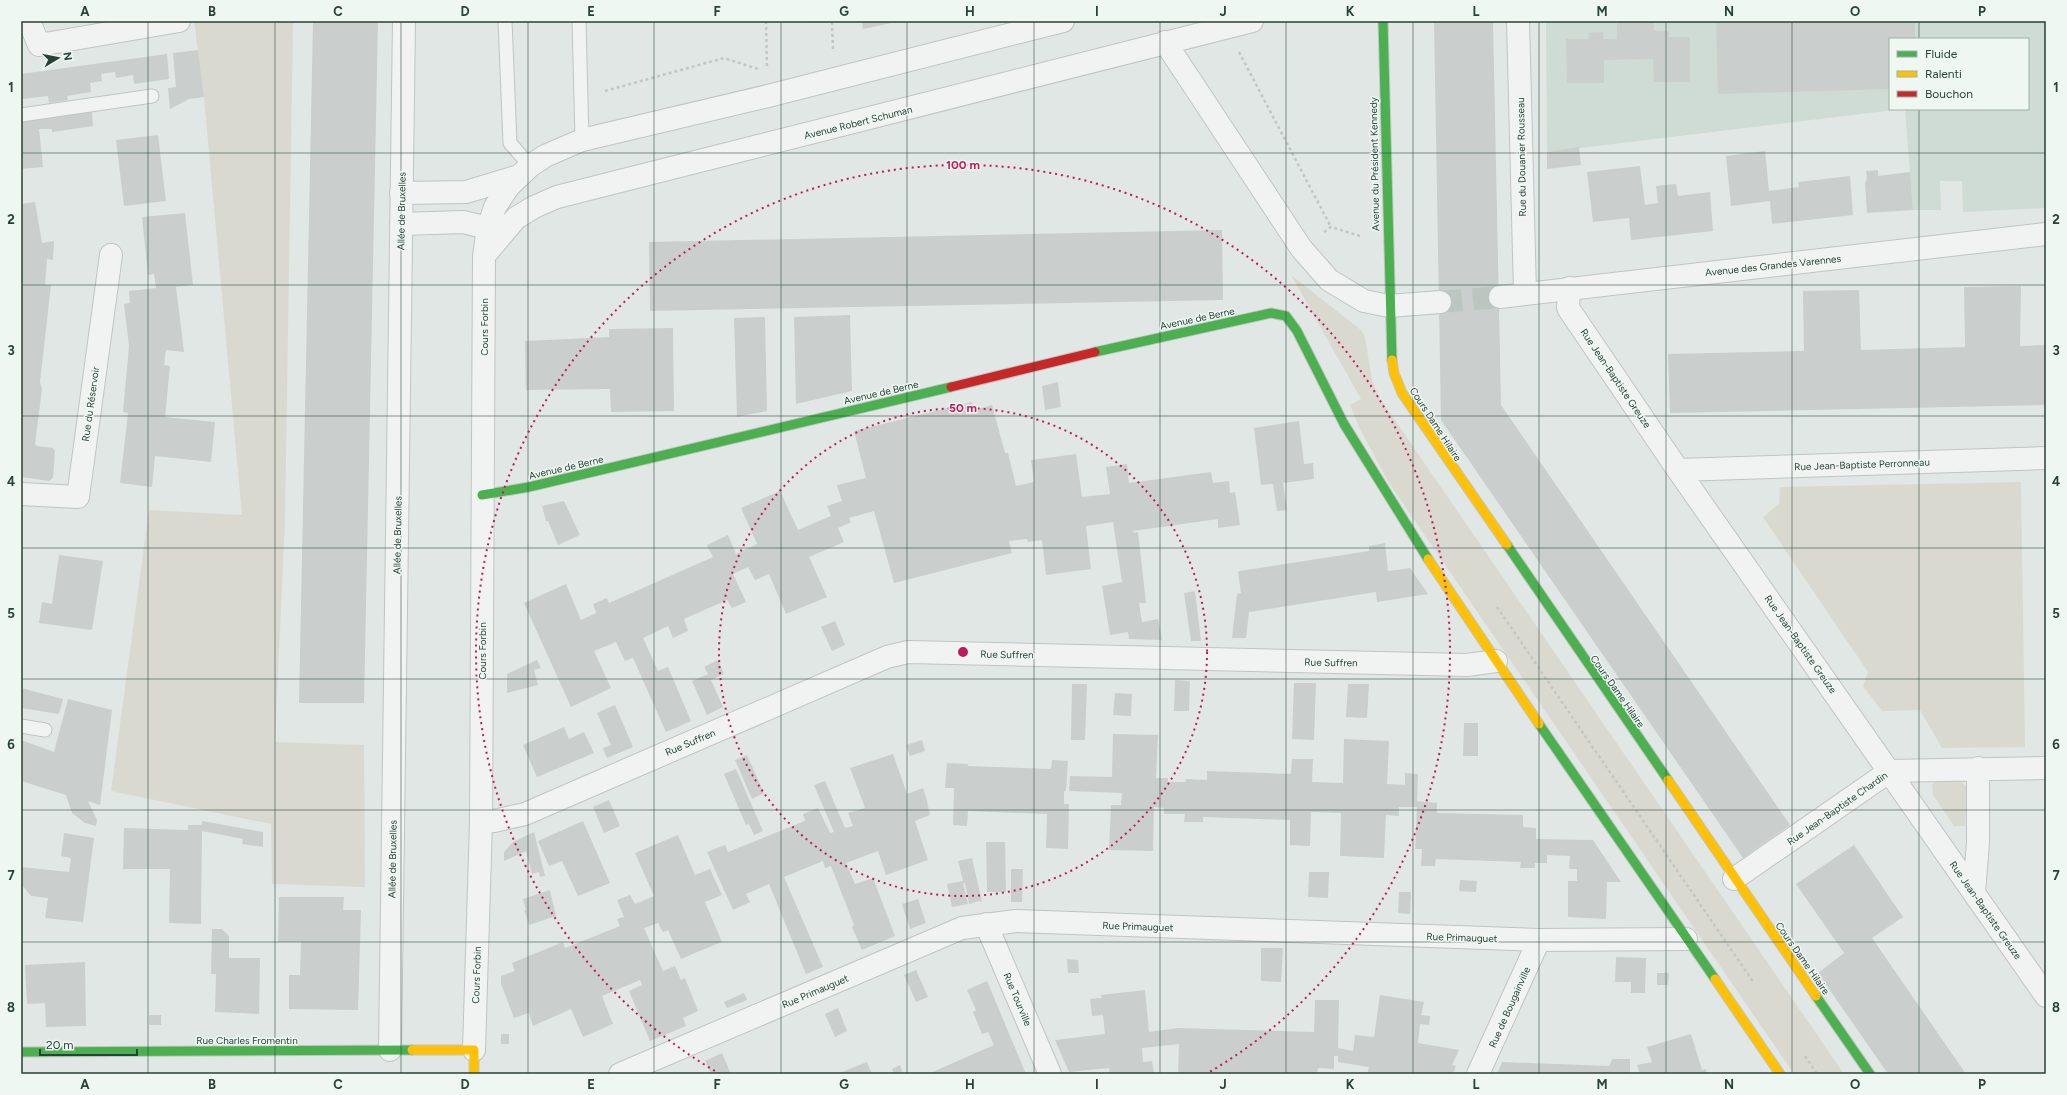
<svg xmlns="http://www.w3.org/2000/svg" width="2067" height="1095" font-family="Figtree,sans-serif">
	<rect width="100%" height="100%" fill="#e1e7e4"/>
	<path fill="#cfdbd5" d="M1546 21H2046V208L1963 212 1962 181H1940L1941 210H1913L1905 109H2028V39H1890V109H1903L1547 152Z"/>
	<path fill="#dad9d0" d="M194 21H293L285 520 275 742 364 745 365 887 272 884 271 824 111 791 149 510 242 515 204 97Z
		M1291 275 1361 330 1365 337 1372 380 1379 397 1844 1074H1794L1389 483 1359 427 1350 405 1361 399Z
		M2021 482 2025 747 1942 748 1920 710 1882 711 1863 686 1868 672 1763 517 1779 504 1780 487Z
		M1958 779 1967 787 1965 826H1954L1933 795 1932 784 1938 780Z"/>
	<path fill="#cacfcd" d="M313 21H378L364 703H299Z
		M810 21H835V22L810 23Z
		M862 21H896V22L863 29Z
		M1434 21H1493L1501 405 1790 825 1743 858 1441 420Z
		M1617 21H1654V31H1669V37H1690V82H1654L1653 59 1604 60V83H1567L1566 39H1589L1588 33 1603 32V39H1617Z
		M1716 21H1915V39H1890V89L1718 94Z
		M198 50 204 97 189 99 170 109 168 88 176 87 173 53Z
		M167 54 169 79 134 84 133 75 116 78 115 72 101 74 102 81 90 83 91 92 67 96 68 100 49 103 48 96 22 99 23 107 21 108V74Z
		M92 112 93 126 52 132V129H39L43 167 21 169V121Z
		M158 135 166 201 124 206 116 140Z
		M1579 147 1581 165 1547 169V152Z
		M1765 151 1769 191 1799 187 1798 182 1850 176 1853 215 1772 224 1770 201 1731 206 1726 156Z
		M1640 166 1645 205 1658 203 1656 186 1676 184 1678 196 1710 192 1713 231 1631 240 1629 218 1593 222 1587 172Z
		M1878 170V176L1910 172 1913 210 1867 213 1865 183 1867 179 1866 171Z
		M35 202 42 243 54 241 53 260 47 259 45 285H51L40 382 42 389 35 444 37 446 53 448 55 451 53 478 49 481 21 477V204Z
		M185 213 193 285 176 287 184 352 166 350 164 365 170 366 165 417 215 422 211 462 155 456 152 487 120 483 128 413 123 412 129 346 124 304 130 303 129 291 156 288 154 274 148 275 142 217Z
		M1222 230 1223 300 650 311 649 242Z
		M2021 286 2020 346 2046 345V405L1670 413 1668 354 1804 351 1803 291 1859 290 1861 350 1965 347 1964 287Z
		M850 315 852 391 796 404 794 317Z
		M765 317 767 411 737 417 734 318Z
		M673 328 674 411 611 412 610 389 526 390 525 341 609 337V329Z
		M1058 382 1061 407 1045 410 1042 386Z
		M972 402 974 410 992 405 1005 453H1008L1016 486 1034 482 1031 460 1076 454 1082 497 1110 494 1106 467 1127 464 1129 483 1211 472 1213 483 1229 481 1230 493 1235 492 1240 525 1218 528V519L1133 531 1134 533 1138 532 1146 603H1139L1142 622 1158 619 1162 640 1129 639 1128 632 1110 635 1102 586 1122 582 1113 522 1086 526 1091 569 1046 575 1042 540 1028 542 1027 539 1009 541 1012 553 894 583 874 511 849 518 851 522 838 528 844 542 809 557 827 597 786 614 769 574 755 580 748 567 733 574 746 602 732 608 727 600 684 619 688 631 673 638 668 626 643 638 658 671 668 667 691 721 666 732 633 658 625 661 616 642 594 651 611 688 571 707 524 603 566 584 581 620 596 613 593 604 607 598 609 603 713 557 707 545 728 535 736 554 757 544 741 508 780 491 798 530 831 516 827 506 842 501 837 485 866 478 854 431Z
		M1299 421 1304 464 1313 463 1314 479 1283 483 1287 510 1277 511 1273 484 1261 485 1254 428Z
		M564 501 580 535 558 545 548 521H546L542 506Z
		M1385 543 1388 571 1410 568 1428 594 1377 602 1376 592 1249 612 1246 638H1232L1237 594 1241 593 1238 572 1240 571 1369 551V546Z
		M59 555 103 561 92 630 39 623 42 602 52 604Z
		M1195 591 1201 641H1191L1184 593Z
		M835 621 845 645 832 651 821 627Z
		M537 660 541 668 534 670 538 685 507 693V674Z
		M718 660 724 674 711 680 723 707 707 715 692 681 708 674 704 667Z
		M1175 680 1190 681 1189 711H1174Z
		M1294 683H1316L1314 740 1292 739Z
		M1072 684H1087L1085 740H1071Z
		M1348 684H1369L1367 718 1346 717Z
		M21 688 63 699 59 714 21 708Z
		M1115 693 1132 694 1131 716 1113 715Z
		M68 699 112 710 100 805 88 801 97 820 96 826 85 823 72 813 66 795 21 781V740L54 752Z
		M615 705 633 747 607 758 603 748 611 745 597 713Z
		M1464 723H1478V756H1463Z
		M564 727 569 739 584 732 594 753 537 777 523 745Z
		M1113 734 1158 735 1156 778H1168V782H1186V779L1207 780V771L1291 774 1292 759H1313L1312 782 1343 783 1344 739 1389 741 1387 784 1405 785V773L1418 774 1417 801 1437 803V813L1523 815V827L1536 828V839L1593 840 1621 882H1607L1606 919 1568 917V881H1577V869H1570L1569 867 1570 856 1547 855V863H1535V868H1520L1521 862 1436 859 1435 866H1421L1422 849H1415L1417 807H1399V816L1386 815 1384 858 1340 856 1341 813 1311 812V805L1310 846 1290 845V820L1203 817V822H1184L1185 814H1164V808L1154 807 1153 851 1109 850 1111 805H1121L1122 793 1069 791 1070 776 1112 777Z
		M922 740 925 751 910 756 906 745Z
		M893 754 907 794 923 788 927 801 930 815 915 821 928 860 886 875 878 851 846 863 855 884 873 878 895 936 862 950 852 927 854 925 831 866 825 868 823 861 784 877 823 967 806 974 769 884 746 894 750 902 733 910 707 852 725 845 728 852 805 821 803 814 818 808 830 833 834 832 814 785 825 781 845 828 853 826 848 813 865 808 850 768Z
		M747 755 764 793 752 799 735 760Z
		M1052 760 1068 761 1066 791H1064V804H1069L1068 849 1046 848 1047 814 968 811 967 826 953 825 954 788H945L947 763 968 764V766L1051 769Z
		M736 769 763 831 754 835 749 824 746 825 724 774Z
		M609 800 620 826 604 833 593 807Z
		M202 821 263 832V847L242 844 243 839 202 831 201 924 169 923 170 869H123L124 828 188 830V825H202Z
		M583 821 610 883 578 896 562 861 549 866 538 841Z
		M534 832 545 876 540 877 539 872 532 874 526 851 504 861V852L513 842Z
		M64 833 94 838 83 922 45 918 48 898 31 896 21 884V867L69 872 71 858 61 856Z
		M678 835 695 875 710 869 722 895 705 902 722 942 702 950 681 959 668 930 663 932 658 923 644 928 663 971 675 966 681 980 685 978 698 1011 683 1018 686 1026 650 1041 629 991 642 985 640 980 602 996 613 1024 583 1037 571 1009 533 1026 529 1013 514 1018 501 984V976L515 971 512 963 563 942 565 948 620 926 617 919 624 917 617 900 630 895 635 904 654 896 635 853Z
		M986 842H1005L1006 892H987Z
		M1854 845 1903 917 1872 938 1966 1074H1888L1818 973 1844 953 1796 884Z
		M972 858 982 902 979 901 969 904 965 883H963L968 904 952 907 947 884 963 881 958 861Z
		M1011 869H1023L1022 902H1011Z
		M1309 872H1329L1328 898 1308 897Z
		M1460 880 1477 881 1476 892 1459 891Z
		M550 890 556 916 529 925 524 910H526L523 899Z
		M1399 892H1411L1410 914 1398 913Z
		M279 897H344L343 910H361L358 1010 289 1009V975H300L301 942H278Z
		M918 899 926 923 910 929 902 904Z
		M212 929H222L229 936V958H260L259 1014 215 1012 216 974H211Z
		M1261 948H1283L1281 982 1261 981Z
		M1616 957 1646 958 1645 993H1631V982H1615Z
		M1067 959 1078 960 1079 973H1068Z
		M85 962 86 1026 46 1027 45 1003 27 1004 25 965Z
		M916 970 928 997 916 1002 904 975Z
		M1657 973H1669L1668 985H1657Z
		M987 981 1026 1074H928L994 1045 988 1032 982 1034 973 1012 976 1010 967 990Z
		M1145 990 1149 1032 1178 1028 1314 1032 1315 1000H1339L1338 1048 1353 1051 1355 1035 1374 1037 1380 995 1424 1002 1421 1015 1430 1016 1429 1025 1420 1024 1418 1043 1459 1050 1452 1065 1456 1066 1453 1074H1367L1369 1067 1338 1062V1056H1334V1069L1318 1068 1317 1074H1178L1179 1044 1142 1048 1143 1062 1152 1061 1154 1074H1110L1109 1068 1069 1072 1055 1040 1105 1034 1103 1015 1092 1016 1090 999 1102 998 1101 995Z
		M744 993 747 1000 727 1008 724 1002Z
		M838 1008 847 1031 835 1037 825 1014Z
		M149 1015H161V1025H149Z
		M501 1034H509V1044H501Z
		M1691 1034 1702 1070 1706 1069 1707 1074H1640L1637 1065 1652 1062 1647 1047Z
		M722 1053 731 1074H711L705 1061Z
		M1612 1059H1630V1074H1497L1502 1062 1609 1066Z
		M867 1062 872 1074H838L847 1070Z
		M900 1065 903 1074H894L892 1069Z"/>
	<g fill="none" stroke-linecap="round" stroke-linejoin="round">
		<path stroke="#bcc6c1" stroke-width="22" stroke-dasharray="22 11" stroke-linecap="butt" d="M1440 302 1500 297"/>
		<g stroke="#bfc5c2" stroke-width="15">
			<path id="lane" d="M505 21 510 143 530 166
				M579 21 582 140
				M21 115 152 96
				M21 726 45 730"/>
		</g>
		<g stroke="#bfc5c2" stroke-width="24">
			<path id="street" d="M29 21 39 45 179 21
				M1518 21 1525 293
				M1165 42 1301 248 1329 280 1364 301 1389 306 1440 302
				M401 193 466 192 519 176
				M401 224 463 222 488 228
				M484 256 516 218 534 207 557 197 1252 21
				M1569 288 1568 308 1678 470 2046 996
				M1500 297 2046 234
				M1678 470 2046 458
				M21 494 78 497 111 255
				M481 822 494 821 525 814 887 657 908 652 1467 665 1496 661
				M1734 879 1890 771 2046 768
				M1974 892 1978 843V768
				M986 924 1050 1074
				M390 1050 404 21
				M474 1050 481 822 484 256 488 228 495 207 509 186 530 166 545 156 582 140 768 96 1063 21
				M620 1074 962 928 1016 921 1539 940 1686 939
				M1478 1074 1539 940"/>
		</g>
		<g stroke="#bfc5c2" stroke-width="11">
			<path id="fast" d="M1383 21 1392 360
				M1095 352 1271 313 1286 316 1297 331 1344 424 1428 559
				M482 495 529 487 951 387
				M1507 545 1668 780
				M1539 724 1715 979
				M1816 996 1870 1074
				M21 1052 412 1050"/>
		</g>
		<g stroke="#bfc5c2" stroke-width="11">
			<path id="slow" d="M1392 360 1394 373 1402 393 1507 545
				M1428 559 1539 724
				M1668 780 1816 996
				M1715 979 1780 1074
				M412 1050H474V1074"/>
		</g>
		<g stroke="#bfc5c2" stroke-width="11">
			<path id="jam" d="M951 387 1095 352"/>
		</g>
		<path stroke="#c1c7c5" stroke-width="2.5" stroke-dasharray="3 3" stroke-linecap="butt" d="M766 21 767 68
			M832 22 833 50
			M1239 52 1331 227
			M605 91 724 58 758 69
			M1324 232 1331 227 1360 236
			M1497 607 1754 983
			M1805 1056 1817 1074"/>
		<use href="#lane" stroke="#f1f3f2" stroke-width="13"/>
		<use href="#street" stroke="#f1f3f2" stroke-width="22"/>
		<use href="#fast" stroke="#4caf50" stroke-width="9"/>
		<use href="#slow" stroke="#ffc107" stroke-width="9"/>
		<use href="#jam" stroke="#c62828" stroke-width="9"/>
	</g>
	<path fill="none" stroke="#274237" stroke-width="1" stroke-opacity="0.55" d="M148 21V1074M275 21V1074M401 21V1074M528 21V1074M654 21V1074M781 21V1074M907 21V1074M1034 21V1074M1160 21V1074M1286 21V1074M1413 21V1074M1539 21V1074M1666 21V1074M1792 21V1074M1919 21V39M1919 109V1074M21 153H2046M21 285H2046M21 416H2046M21 548H2046M21 679H2046M21 810H2046M21 942H2046"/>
	<g fill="none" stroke="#c2185b" stroke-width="2" stroke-dasharray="2 4">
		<circle cx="963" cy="652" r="244"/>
		<path d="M720 1074A487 487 0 1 1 1206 1074"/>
	</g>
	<g text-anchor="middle" stroke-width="3" stroke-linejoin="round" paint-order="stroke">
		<g font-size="10" fill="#274237" stroke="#eff7f3">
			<text transform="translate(858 122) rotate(-14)" y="4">Avenue Robert Schuman</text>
			<text transform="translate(1521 157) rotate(-91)" y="4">Rue du Douanier Rousseau</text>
			<text transform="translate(1374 164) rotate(-91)" y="4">Avenue du Président Kennedy</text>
			<text transform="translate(401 211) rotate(-89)" y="4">Allée de Bruxelles</text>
			<text transform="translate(1773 265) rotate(-6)" y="4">Avenue des Grandes Varennes</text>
			<text transform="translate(1197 318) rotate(-12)" y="4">Avenue de Berne</text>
			<text transform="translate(484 327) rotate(-90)" y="4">Cours Forbin</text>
			<text transform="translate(1616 378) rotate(56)" y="4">Rue Jean-Baptiste Greuze</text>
			<text transform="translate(881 392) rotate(-13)" y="4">Avenue de Berne</text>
			<text transform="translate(90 404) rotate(-82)" y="4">Rue du Réservoir</text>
			<text transform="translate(1436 424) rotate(57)" y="4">Cours Dame Hilaire</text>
			<text transform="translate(1862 464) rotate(-2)" y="4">Rue Jean-Baptiste Perronneau</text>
			<text transform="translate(566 467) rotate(-13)" y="4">Avenue de Berne</text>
			<text transform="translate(397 535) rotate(-89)" y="4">Allée de Bruxelles</text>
			<text transform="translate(1801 644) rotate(55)" y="4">Rue Jean-Baptiste Greuze</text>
			<text transform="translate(482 651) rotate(-90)" y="4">Cours Forbin</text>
			<text transform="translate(1007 654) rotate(1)" y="4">Rue Suffren</text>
			<text transform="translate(1331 662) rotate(1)" y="4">Rue Suffren</text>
			<text transform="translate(1618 691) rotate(55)" y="4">Cours Dame Hilaire</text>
			<text transform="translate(690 742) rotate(-23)" y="4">Rue Suffren</text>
			<text transform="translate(1837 808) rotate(-35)" y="4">Rue Jean-Baptiste Chardin</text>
			<text transform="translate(392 859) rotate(-89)" y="4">Allée de Bruxelles</text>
			<text transform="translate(1986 910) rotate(55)" y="4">Rue Jean-Baptiste Greuze</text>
			<text transform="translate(1138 926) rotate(2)" y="4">Rue Primauguet</text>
			<text transform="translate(1462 937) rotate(2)" y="4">Rue Primauguet</text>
			<text transform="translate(1803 958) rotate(55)" y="4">Cours Dame Hilaire</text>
			<text transform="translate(476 975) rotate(-88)" y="4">Cours Forbin</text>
			<text transform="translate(815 991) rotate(-23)" y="4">Rue Primauguet</text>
			<text transform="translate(1018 999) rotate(67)" y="4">Rue Tourville</text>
			<text transform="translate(1509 1007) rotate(-66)" y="4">Rue de Bougainville</text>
			<text x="247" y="1044">Rue Charles Fromentin</text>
		</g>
	</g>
	<circle cx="963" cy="652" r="6" fill="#c2185b" stroke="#eff7f3" stroke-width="2"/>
	<g font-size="12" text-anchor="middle" font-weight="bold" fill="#c2185b" stroke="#eff7f3" stroke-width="3" stroke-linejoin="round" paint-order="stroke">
		<text x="963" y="169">100 m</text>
		<text x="963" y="412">50 m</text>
	</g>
	<rect width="2067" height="1095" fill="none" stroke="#eff7f3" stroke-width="44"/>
	<rect x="1889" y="38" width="140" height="72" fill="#eff7f3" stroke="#9fafa8"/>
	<rect x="1897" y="51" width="20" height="6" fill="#4caf50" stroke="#9fafa8"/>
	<text x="1925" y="58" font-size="12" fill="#274237">Fluide</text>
	<rect x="1897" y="71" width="20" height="6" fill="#ffc107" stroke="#9fafa8"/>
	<text x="1925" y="78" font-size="12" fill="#274237">Ralenti</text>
	<rect x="1897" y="91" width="20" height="6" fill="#c62828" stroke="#9fafa8"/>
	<text x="1925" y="98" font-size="12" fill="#274237">Bouchon</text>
	<g transform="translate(58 58) rotate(80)" stroke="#eff7f3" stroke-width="3" paint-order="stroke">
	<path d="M0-3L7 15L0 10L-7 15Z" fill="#274237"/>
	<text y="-6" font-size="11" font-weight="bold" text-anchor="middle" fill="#274237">N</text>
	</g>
	<path d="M40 1049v6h97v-6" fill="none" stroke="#274237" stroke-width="2"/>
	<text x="46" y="1049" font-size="12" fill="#274237" stroke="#eff7f3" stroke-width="3" paint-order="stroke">20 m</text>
	<rect x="22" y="22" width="2023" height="1051" fill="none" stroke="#274237" stroke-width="1.5"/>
	<g font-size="13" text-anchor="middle" font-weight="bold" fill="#274237">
		<text x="85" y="16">A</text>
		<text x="212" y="16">B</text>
		<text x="338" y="16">C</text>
		<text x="465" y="16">D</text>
		<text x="591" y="16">E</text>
		<text x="717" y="16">F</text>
		<text x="844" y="16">G</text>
		<text x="970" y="16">H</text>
		<text x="1097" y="16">I</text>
		<text x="1223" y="16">J</text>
		<text x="1350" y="16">K</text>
		<text x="1476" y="16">L</text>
		<text x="1602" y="16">M</text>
		<text x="1729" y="16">N</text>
		<text x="1855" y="16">O</text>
		<text x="1982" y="16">P</text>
		<text x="11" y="92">1</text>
		<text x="2056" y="92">1</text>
		<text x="11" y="224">2</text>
		<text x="2056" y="224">2</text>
		<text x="11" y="355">3</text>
		<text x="2056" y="355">3</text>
		<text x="11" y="486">4</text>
		<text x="2056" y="486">4</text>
		<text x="11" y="618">5</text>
		<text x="2056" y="618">5</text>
		<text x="11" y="749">6</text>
		<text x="2056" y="749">6</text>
		<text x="11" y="880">7</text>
		<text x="2056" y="880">7</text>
		<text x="11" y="1012">8</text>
		<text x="2056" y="1012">8</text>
		<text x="85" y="1089">A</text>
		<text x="212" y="1089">B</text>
		<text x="338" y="1089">C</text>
		<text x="465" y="1089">D</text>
		<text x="591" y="1089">E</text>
		<text x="717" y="1089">F</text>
		<text x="844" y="1089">G</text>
		<text x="970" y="1089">H</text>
		<text x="1097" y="1089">I</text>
		<text x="1223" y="1089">J</text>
		<text x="1350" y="1089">K</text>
		<text x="1476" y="1089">L</text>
		<text x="1602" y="1089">M</text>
		<text x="1729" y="1089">N</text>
		<text x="1855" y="1089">O</text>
		<text x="1982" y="1089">P</text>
	</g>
</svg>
